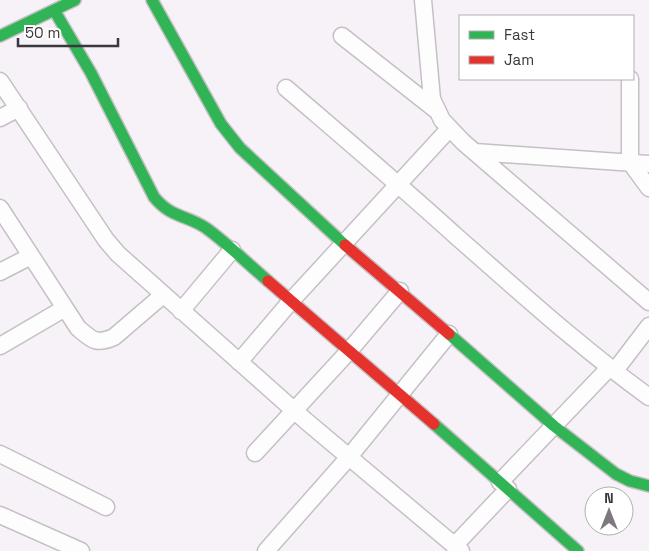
<svg xmlns="http://www.w3.org/2000/svg" width="649" height="551" font-family="'Space Grotesk',sans-serif">
	<rect width="100%" height="100%" fill="#f7f2f7"/>
	<g fill="none" stroke-linecap="round" stroke-linejoin="round">
		<g stroke="#c4c0c4" stroke-width="19">
			<path id="street" d="M423 0 432 99 442 120 463 142 649 302
				M342 36 436 110
				M630 79V162L649 188
				M0 81 106 240 118 254 306 421 461 551
				M286 88C343 137 401 186 457 237 520 292 581 348 649 397
				M0 118 19 108
				M475 152 649 164
				M0 208 78 328C92 340 96 345 114 337L163 295
				M0 272 31 256
				M181 311 232 250
				M0 346 65 308
				M239 362 291 301 449 129
				M255 453 349 351 400 291
				M0 454 106 507
				M500 482 609 368H617L649 326
				M0 515 81 551
				M454 546 508 489
				M266 551 349 457 449 334"/>
		</g>
		<g stroke="#c4c0c4" stroke-width="14">
			<path id="fast" d="M152 0 221 124 240 148 345 245
				M54 10 91 73 154 197C171 218 187 215 206 228 228 244 248 264 268 281
				M0 36 75 0
				M449 334 554 426 616 474 630 481 649 486
				M434 424 578 551"/>
		</g>
		<g stroke="#c4c0c4" stroke-width="14">
			<path id="jam" d="M345 245 449 334
				M268 281 434 424"/>
		</g>
		<use href="#street" stroke="#fefdfe" stroke-width="16"/>
		<use href="#fast" stroke="#30b455" stroke-width="11"/>
		<use href="#jam" stroke="#e5322d" stroke-width="11"/>
	</g>
	<rect x="459" y="15" width="175" height="65" fill="#ffffff" stroke="#b1afb1"/>
	<rect x="469" y="31" width="25" height="8" fill="#30b455" stroke="#b1afb1"/>
	<text x="504" y="40" font-size="15" fill="#3b373c">Fast</text>
	<rect x="469" y="56" width="25" height="8" fill="#e5322d" stroke="#b1afb1"/>
	<text x="504" y="65" font-size="15" fill="#3b373c">Jam</text>
	<g transform="translate(609 511)"><circle r="24" fill="#ffffff" stroke="#b1afb1"/>
	<path d="M0-4L9 19L0 12L-9 19Z" fill="#7d787d"/>
	<text y="-8" font-size="14" font-weight="bold" text-anchor="middle" fill="#3b373c">N</text>
	</g>
	<path d="M18 38v8h100v-8" fill="none" stroke="#3b373c" stroke-width="2.5"/>
	<text x="25" y="38" font-size="15" fill="#3b373c" stroke="#ffffff" stroke-width="4" paint-order="stroke">50 m</text>
</svg>
